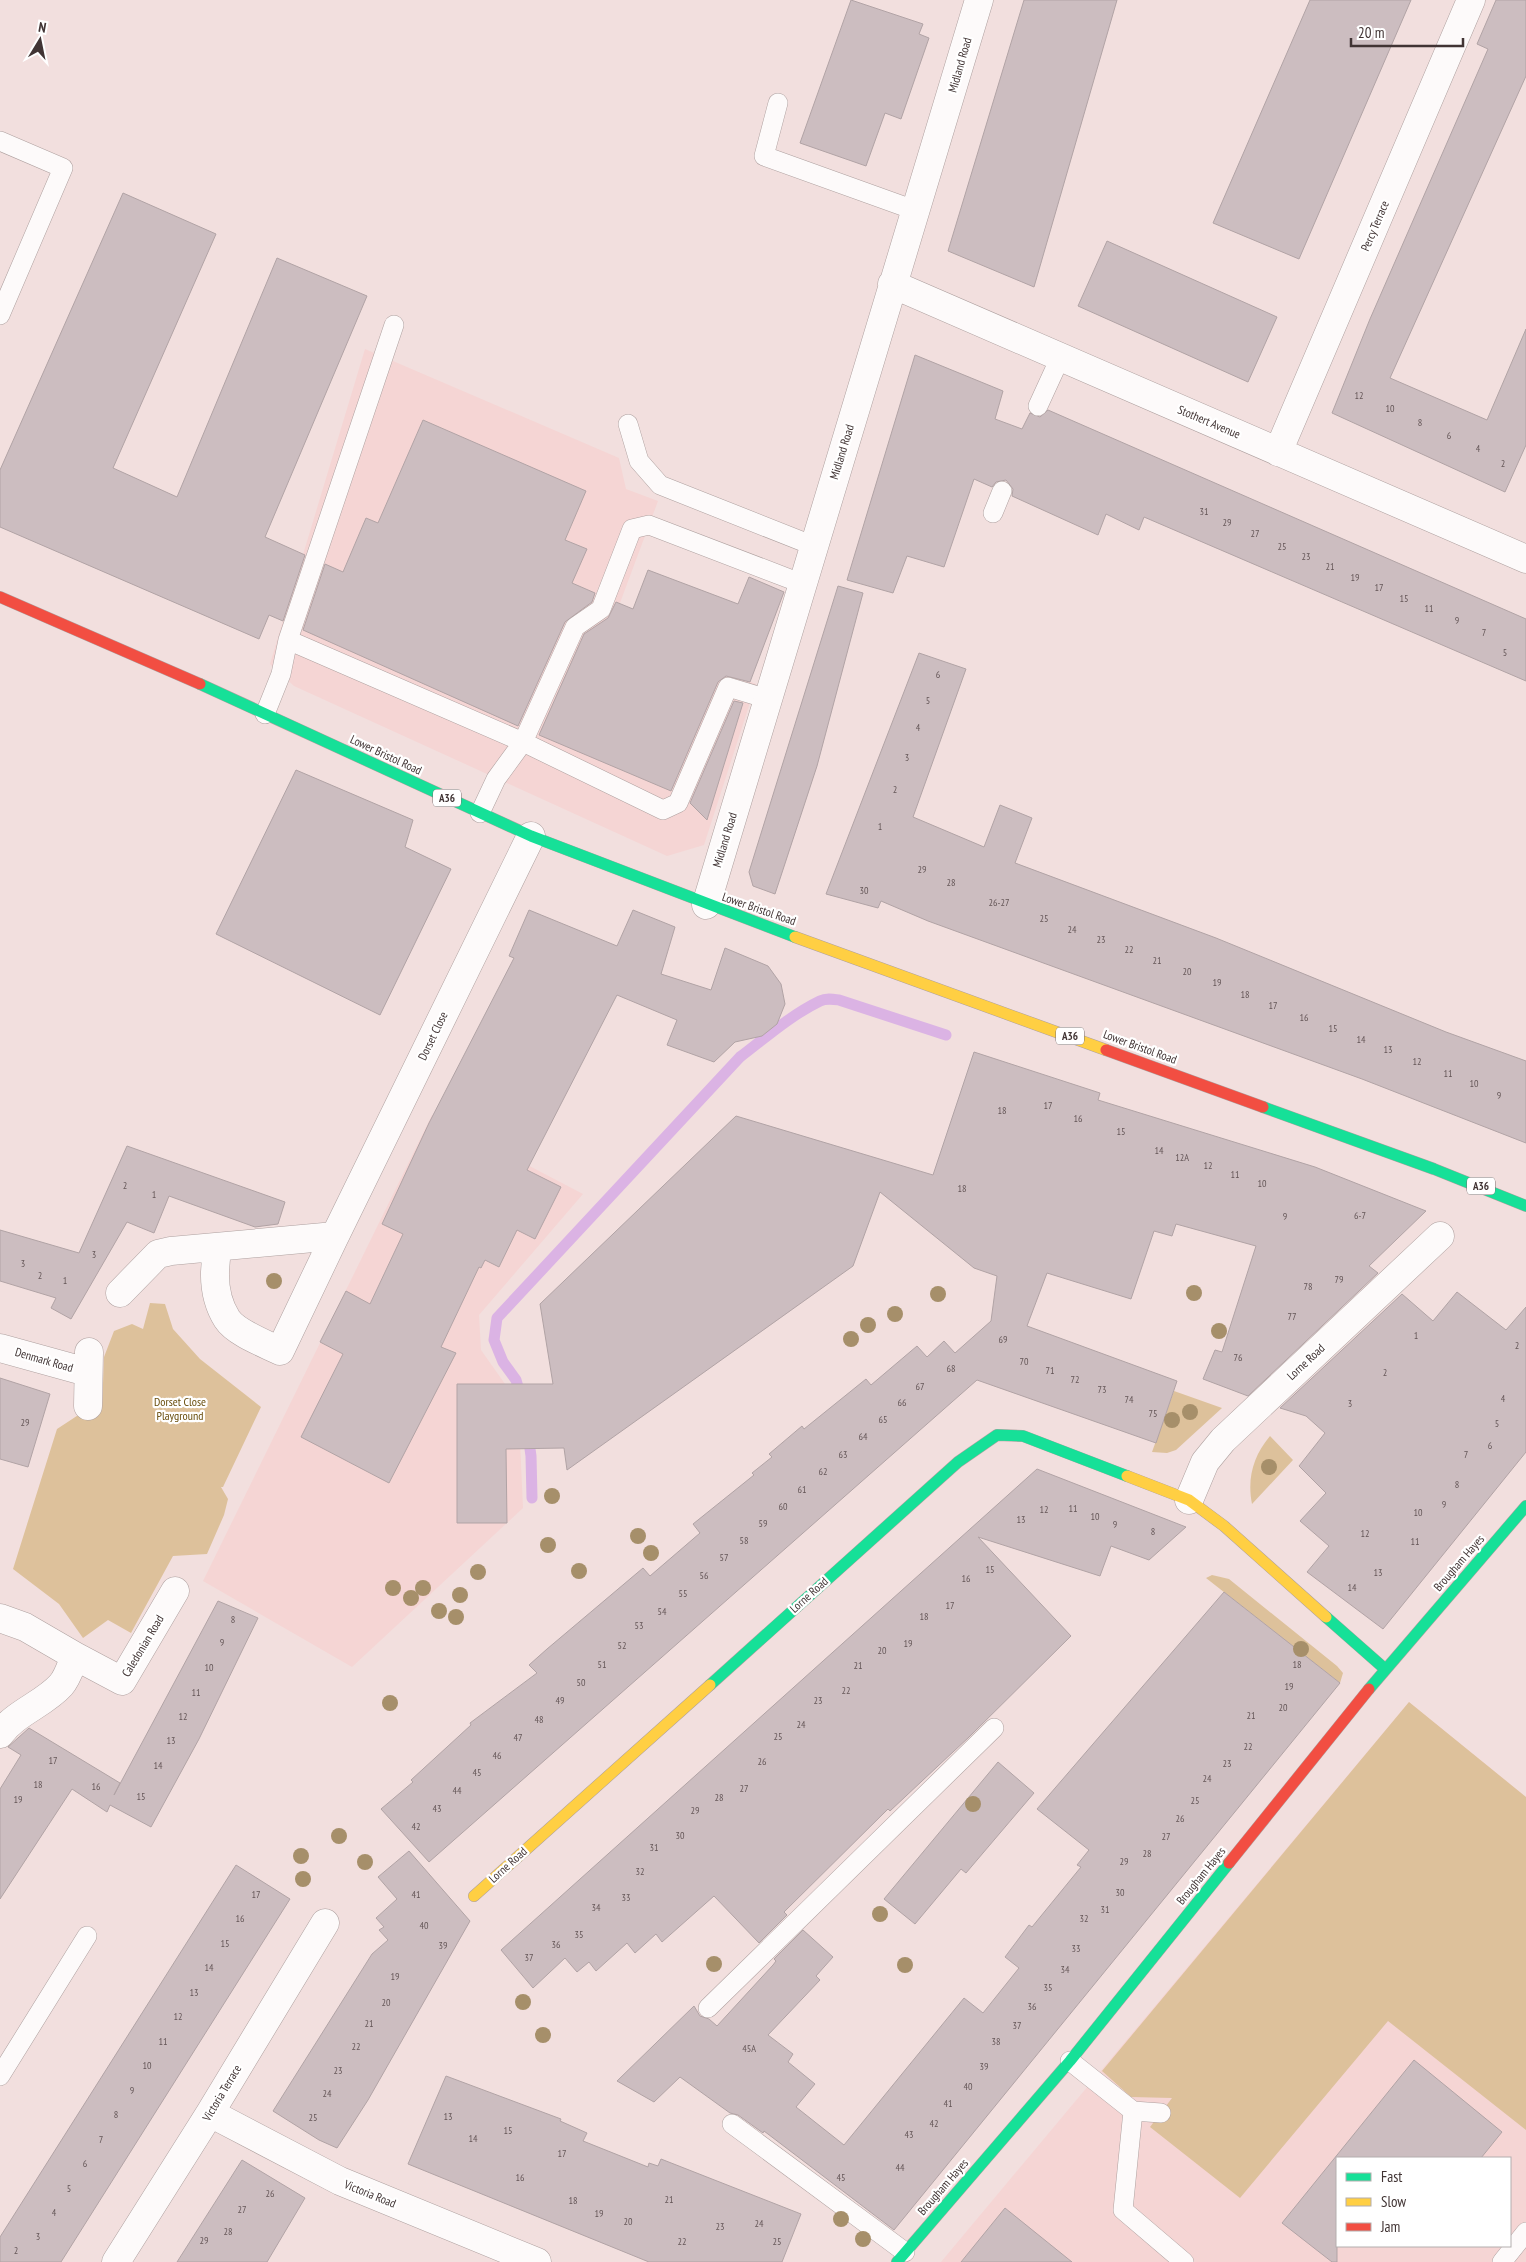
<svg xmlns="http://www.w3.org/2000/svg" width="1526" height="2262" font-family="'PT Sans Narrow',sans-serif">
	<rect width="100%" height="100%" fill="#f2dfde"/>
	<path fill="#f5d5d4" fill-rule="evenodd" d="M365 349 619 458 626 489 658 501 611 627 756 684 704 845 667 856 294 686 270 664Z
		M432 1115 583 1194 479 1315 481 1350 510 1391 519 1419 523 1508 352 1667 203 1581Z
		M1409 1702 1526 1797V2262H941ZM1337 2158H1510V2246H1337Z"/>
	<path fill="#ddc19b" d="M150 1303 165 1304 173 1329 200 1359 261 1407 223 1487H221L228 1499 224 1515 207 1554 173 1556 131 1633 108 1620 83 1638 59 1604 13 1569 57 1429 86 1410 102 1409 104 1357 114 1331 132 1324 143 1329Z
		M1174 1391 1222 1408 1176 1450 1167 1453 1152 1452Z
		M1270 1436 1293 1460 1252 1504C1247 1479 1253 1456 1270 1436Z
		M1212 1575 1229 1579 1337 1666 1343 1673 1340 1683 1206 1578Z
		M1409 1702 1526 1797V2130L1388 2021 1240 2198 1150 2127 1172 2098 1131 2097 1102 2071Z"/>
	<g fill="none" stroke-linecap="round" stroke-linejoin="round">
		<path stroke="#dbb3e4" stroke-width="11" d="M521 1397 516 1380 503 1362 494 1340 497 1318 740 1057C765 1038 791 1015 820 1001 826 998 832 999 839 1000L946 1035
			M528 1435 531 1456 532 1498"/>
	</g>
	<path fill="#ccbdc0" stroke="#b1a3a5" d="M851 0 923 24 919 34 929 38 901 119 885 113 866 166 800 143Z
		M1024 0H1117L1034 287 948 251Z
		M1310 0H1411L1299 259 1213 223Z
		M1496 0H1526V76L1390 378 1487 420 1526 329V445L1505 492 1332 413 1370 319 1488 49 1477 44Z
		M123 193 216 234 113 468 177 497 277 258 367 296 265 537 305 555 283 621 269 615 259 639 0 527V470Z
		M1107 241 1277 317 1248 382 1078 306Z
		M915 355 1003 391 995 419 1022 429 1030 413 1040 417 1048 410 1526 619V681L1144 517 1139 530 1106 514 1098 535 1012 496 1013 489 1006 480 996 482 992 487 974 479 944 567 907 556 893 593 847 580Z
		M423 420 586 491 565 540 587 549 572 583 595 593 592 602 565 622 518 726 303 630 325 564 343 572 366 518 378 523Z
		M648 570 738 604 749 577 784 592 750 682 726 676 718 682 671 791 539 735 584 634 608 618 616 602 633 609Z
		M838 586 863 593 817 766 775 894 753 886 749 872Z
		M919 653 966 669 913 817 984 847 1000 805 1032 818 1015 863 1216 938 1446 1032 1526 1061V1143L1362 1079 928 921 881 901 878 908 826 894Z
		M734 701 743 703 707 820 690 803Z
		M296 770 413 820 405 847 451 869 380 1015 216 934Z
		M529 910 617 946 633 910 675 927 661 974 711 990 725 948 768 966 781 984 785 1004 777 1024 762 1036 735 1042 714 1062 667 1045 677 1020 617 995 527 1170 561 1187 535 1239 517 1230 499 1267 485 1260 481 1268 479 1267 441 1347 456 1353 389 1483 301 1437 343 1354 320 1342 346 1291 370 1304 403 1234 382 1224 429 1123 514 958 509 956Z
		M974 1052 1100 1093 1098 1100 1315 1167 1426 1211 1369 1266 1378 1273 1248 1396 1203 1379 1215 1350 1222 1352 1256 1246 1176 1224 1172 1236 1154 1231 1131 1299 1047 1273 1027 1326 1177 1381 1156 1443 977 1380 429 1862 381 1809 413 1782 411 1780 471 1725 470 1723 537 1673 529 1665 547 1649 643 1568 650 1576 700 1533 693 1524 754 1475 752 1473 772 1457 769 1454 802 1426 804 1429 866 1379 871 1385 917 1346 927 1357 944 1341 955 1353 991 1321 997 1276 974 1268 880 1192 853 1266 567 1470 564 1448 506 1449 507 1523H457V1384H553L540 1304 736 1116 933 1175Z
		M127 1146 285 1202 278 1224 255 1227 169 1196 154 1233 127 1222 71 1319 51 1308 56 1298 0 1281V1230L79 1253Z
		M1457 1292 1506 1330 1526 1307V1452L1383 1629 1307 1572 1329 1546 1300 1521 1326 1493 1299 1466 1325 1433 1306 1416 1280 1408 1402 1294 1433 1321Z
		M0 1378 50 1394 28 1467 0 1459Z
		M1037 1469 1186 1527 1149 1560 1111 1546 1100 1576 978 1537 1071 1636 969 1737 890 1811 888 1809 784 1912 787 1915 759 1943 714 1896 662 1942 656 1934 635 1953 627 1943 596 1971 589 1962 577 1972 565 1958 533 1988 501 1950Z
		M1224 1592 1340 1683 894 2230 764 2131 763 2133 738 2115 730 2113 680 2077 654 2102 617 2081 694 2006 700 2016 709 2019 717 2026 773 1965 776 1961 774 1959 803 1930 833 1957 816 1976 820 1980 768 2035 793 2054 788 2062 815 2084 796 2107 844 2145 964 1998 983 2013 1019 1968 1005 1957 1029 1925 1032 1927 1081 1867 1077 1865 1089 1850 1037 1809Z
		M218 1601 258 1618 199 1739 151 1827 110 1805 107 1812 72 1789 0 1899V1789L21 1755 8 1747 29 1728 120 1783 114 1795Z
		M998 1762 1034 1793 966 1873 961 1869 915 1924 884 1899Z
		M409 1851 470 1921 368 2100 337 2148 319 2140 273 2111 372 1954 388 1940 379 1930 384 1927 376 1918 397 1899 378 1877Z
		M236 1865 290 1899 61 2262H0V2237Z
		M1414 2060 1502 2132 1481 2158H1337V2262H1332L1282 2223Z
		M446 2076 561 2119 560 2121 587 2133 583 2141 648 2167 649 2163 658 2166 661 2159 801 2214 782 2262H649L408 2164Z
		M242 2160 305 2198 267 2262H177Z
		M1005 2208 1072 2262H961Z"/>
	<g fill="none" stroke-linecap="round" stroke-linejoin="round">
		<g stroke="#aea09f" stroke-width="20">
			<path id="lane" d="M778 103 764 156 917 211
				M0 141 63 168 0 315
				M1038 406 1060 358
				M628 424 639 461 660 485 814 546
				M993 513 1002 491
				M288 640 394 325
				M768 699 728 687 678 803 663 810 523 742 575 627 601 609 632 529 649 525 803 584
				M265 714 281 674 288 640 523 742 496 779 480 813
				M708 2008 994 1728
				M1070 2061 1133 2111 1123 2210 1184 2262
				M0 2076 87 1936
				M1133 2111 1161 2113
				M732 2124 905 2252
				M1502 2262 1526 2232"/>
		</g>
		<g stroke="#aea09f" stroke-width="29">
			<path id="street" d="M892 284 1526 559
				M1278 452 1471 0
				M706 905 979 0
				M218 1247C213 1271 213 1297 227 1319 236 1333 266 1344 280 1351L335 1236
				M120 1293 158 1254 171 1251 335 1236 531 836
				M0 1348 87 1372
				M88 1406 89 1352
				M1189 1500 1205 1462 1223 1440 1440 1236
				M0 1618 25 1627 75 1656C71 1665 68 1677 61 1685 44 1704 15 1713 0 1734
				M75 1656 122 1681 175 1591
				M210 2113 340 2181 537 2262
				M116 2262 210 2113 325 1923"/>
		</g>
		<g stroke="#aea09f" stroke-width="12">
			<path id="fast" d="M200 684 531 836 795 937
				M1263 1107 1434 1169 1526 1206
				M1326 1617 1385 1669
				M710 1685 958 1462 997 1435 1023 1436 1127 1476
				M1369 1689 1526 1506
				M897 2262 1070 2061 1229 1863"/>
		</g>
		<g stroke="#aea09f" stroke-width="12">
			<path id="slow" d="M795 937 1106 1050
				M1127 1476 1189 1500 1224 1526 1326 1617
				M474 1896 710 1685"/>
		</g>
		<g stroke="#aea09f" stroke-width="12">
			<path id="jam" d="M0 597 200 684
				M1106 1050 1263 1107
				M1229 1863 1369 1689"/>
		</g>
		<use href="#lane" stroke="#fdfafa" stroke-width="19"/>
		<use href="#street" stroke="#fdfafa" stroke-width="28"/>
		<use href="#fast" stroke="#16e098" stroke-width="11"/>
		<use href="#slow" stroke="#ffcf43" stroke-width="11"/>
		<use href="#jam" stroke="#f24e42" stroke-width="11"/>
	</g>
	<g fill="#a68f6a">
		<circle cx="274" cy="1281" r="8"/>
		<circle cx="1194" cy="1293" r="8"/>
		<circle cx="938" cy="1294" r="8"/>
		<circle cx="895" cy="1314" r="8"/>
		<circle cx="868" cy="1325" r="8"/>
		<circle cx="1219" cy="1331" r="8"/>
		<circle cx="851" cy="1339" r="8"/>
		<circle cx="1190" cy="1412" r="8"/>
		<circle cx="1172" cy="1420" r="8"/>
		<circle cx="1269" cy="1467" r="8"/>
		<circle cx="552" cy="1496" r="8"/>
		<circle cx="638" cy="1536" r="8"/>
		<circle cx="548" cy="1545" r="8"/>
		<circle cx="651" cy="1553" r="8"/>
		<circle cx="579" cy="1571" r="8"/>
		<circle cx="478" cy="1572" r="8"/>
		<circle cx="393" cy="1588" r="8"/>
		<circle cx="423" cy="1588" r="8"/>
		<circle cx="460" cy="1595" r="8"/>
		<circle cx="411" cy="1598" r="8"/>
		<circle cx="439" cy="1611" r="8"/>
		<circle cx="456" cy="1617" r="8"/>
		<circle cx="1301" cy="1649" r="8"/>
		<circle cx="390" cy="1703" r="8"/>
		<circle cx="973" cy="1804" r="8"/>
		<circle cx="339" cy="1836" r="8"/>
		<circle cx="301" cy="1856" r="8"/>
		<circle cx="365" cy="1862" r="8"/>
		<circle cx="303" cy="1879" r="8"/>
		<circle cx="880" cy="1914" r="8"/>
		<circle cx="714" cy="1964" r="8"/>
		<circle cx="905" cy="1965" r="8"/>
		<circle cx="523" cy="2002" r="8"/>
		<circle cx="543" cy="2035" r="8"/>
		<circle cx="841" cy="2219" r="8"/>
		<circle cx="863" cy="2239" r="8"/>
	</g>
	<g text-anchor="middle" stroke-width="4.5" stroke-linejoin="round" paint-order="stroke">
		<g font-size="10" fill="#645657">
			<text x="1359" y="399">12</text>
			<text x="1390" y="412">10</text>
			<text x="1420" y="426">8</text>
			<text x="1449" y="439">6</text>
			<text x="1478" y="452">4</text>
			<text x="1503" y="467">2</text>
			<text x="1204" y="515">31</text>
			<text x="1227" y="526">29</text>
			<text x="1255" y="537">27</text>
			<text x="1282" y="550">25</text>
			<text x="1306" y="560">23</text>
			<text x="1330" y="570">21</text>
			<text x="1355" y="581">19</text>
			<text x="1379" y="591">17</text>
			<text x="1404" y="602">15</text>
			<text x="1429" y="612">11</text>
			<text x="1457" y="624">9</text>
			<text x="1484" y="636">7</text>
			<text x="1505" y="656">5</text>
			<text x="938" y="678">6</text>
			<text x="928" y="704">5</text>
			<text x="918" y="731">4</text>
			<text x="907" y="761">3</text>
			<text x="895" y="793">2</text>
			<text x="880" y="830">1</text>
			<text x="922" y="873">29</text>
			<text x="951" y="886">28</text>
			<text x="864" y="894">30</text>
			<text x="999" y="906">26-27</text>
			<text x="1044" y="922">25</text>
			<text x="1072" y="933">24</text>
			<text x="1101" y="943">23</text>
			<text x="1129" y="953">22</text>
			<text x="1157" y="964">21</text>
			<text x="1187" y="975">20</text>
			<text x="1217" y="986">19</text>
			<text x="1245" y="998">18</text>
			<text x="1273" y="1009">17</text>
			<text x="1304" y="1021">16</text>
			<text x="1333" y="1032">15</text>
			<text x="1361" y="1043">14</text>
			<text x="1388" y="1053">13</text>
			<text x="1417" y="1065">12</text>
			<text x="1448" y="1077">11</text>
			<text x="1474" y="1087">10</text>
			<text x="1499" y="1099">9</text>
			<text x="1048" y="1109">17</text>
			<text x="1002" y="1114">18</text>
			<text x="1078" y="1122">16</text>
			<text x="1121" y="1135">15</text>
			<text x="1159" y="1154">14</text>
			<text x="1182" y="1161">12A</text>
			<text x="1208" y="1169">12</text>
			<text x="1235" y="1178">11</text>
			<text x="1262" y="1187">10</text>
			<text x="125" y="1189">2</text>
			<text x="962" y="1192">18</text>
			<text x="154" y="1198">1</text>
			<text x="1360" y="1219">6-7</text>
			<text x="1285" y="1220">9</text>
			<text x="94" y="1258">3</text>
			<text x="23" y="1267">3</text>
			<text x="40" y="1279">2</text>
			<text x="1339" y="1283">79</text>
			<text x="65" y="1284">1</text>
			<text x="1308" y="1290">78</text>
			<text x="1292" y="1320">77</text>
			<text x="1416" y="1339">1</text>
			<text x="1003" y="1343">69</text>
			<text x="1517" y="1349">2</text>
			<text x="1238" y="1361">76</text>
			<text x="1024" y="1365">70</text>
			<text x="951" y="1372">68</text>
			<text x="1050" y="1374">71</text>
			<text x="1385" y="1376">2</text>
			<text x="1075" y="1383">72</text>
			<text x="920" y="1390">67</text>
			<text x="1102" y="1393">73</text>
			<text x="1503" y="1402">4</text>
			<text x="1129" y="1403">74</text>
			<text x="902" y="1406">66</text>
			<text x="1350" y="1407">3</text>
			<text x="1153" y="1417">75</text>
			<text x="883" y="1423">65</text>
			<text x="25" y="1426">29</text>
			<text x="1497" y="1427">5</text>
			<text x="863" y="1440">64</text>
			<text x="1490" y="1449">6</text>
			<text x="843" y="1458">63</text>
			<text x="1466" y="1458">7</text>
			<text x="823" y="1475">62</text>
			<text x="1457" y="1488">8</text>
			<text x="802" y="1493">61</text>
			<text x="1444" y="1508">9</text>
			<text x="783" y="1510">60</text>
			<text x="1073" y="1512">11</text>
			<text x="1044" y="1513">12</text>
			<text x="1418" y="1516">10</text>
			<text x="1095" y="1520">10</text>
			<text x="1021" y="1523">13</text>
			<text x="763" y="1527">59</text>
			<text x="1115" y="1528">9</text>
			<text x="1153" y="1535">8</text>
			<text x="1365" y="1537">12</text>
			<text x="744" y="1544">58</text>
			<text x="1415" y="1545">11</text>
			<text x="724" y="1561">57</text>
			<text x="990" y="1573">15</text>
			<text x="1378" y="1576">13</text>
			<text x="704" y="1579">56</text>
			<text x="966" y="1582">16</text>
			<text x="1352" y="1591">14</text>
			<text x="683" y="1597">55</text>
			<text x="950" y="1609">17</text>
			<text x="662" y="1615">54</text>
			<text x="924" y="1620">18</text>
			<text x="233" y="1623">8</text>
			<text x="639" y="1629">53</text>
			<text x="222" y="1646">9</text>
			<text x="908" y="1647">19</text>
			<text x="622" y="1649">52</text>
			<text x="882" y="1654">20</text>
			<text x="602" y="1668">51</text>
			<text x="1297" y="1668">18</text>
			<text x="858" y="1669">21</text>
			<text x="209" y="1671">10</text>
			<text x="581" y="1686">50</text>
			<text x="1289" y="1690">19</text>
			<text x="846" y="1694">22</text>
			<text x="196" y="1696">11</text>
			<text x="560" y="1704">49</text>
			<text x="818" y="1704">23</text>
			<text x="1283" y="1711">20</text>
			<text x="1251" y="1719">21</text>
			<text x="183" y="1720">12</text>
			<text x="539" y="1723">48</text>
			<text x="801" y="1728">24</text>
			<text x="778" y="1740">25</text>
			<text x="518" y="1741">47</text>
			<text x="171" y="1744">13</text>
			<text x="1248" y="1750">22</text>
			<text x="497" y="1759">46</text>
			<text x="53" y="1764">17</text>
			<text x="762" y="1765">26</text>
			<text x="1227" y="1767">23</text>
			<text x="158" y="1769">14</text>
			<text x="477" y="1776">45</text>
			<text x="1207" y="1782">24</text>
			<text x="38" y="1788">18</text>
			<text x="96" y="1790">16</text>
			<text x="744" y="1792">27</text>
			<text x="457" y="1794">44</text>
			<text x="141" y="1800">15</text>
			<text x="719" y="1801">28</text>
			<text x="18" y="1803">19</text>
			<text x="1195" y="1804">25</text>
			<text x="437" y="1812">43</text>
			<text x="695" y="1814">29</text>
			<text x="1180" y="1822">26</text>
			<text x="416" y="1830">42</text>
			<text x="680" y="1839">30</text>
			<text x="1166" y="1840">27</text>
			<text x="654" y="1851">31</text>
			<text x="1147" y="1857">28</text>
			<text x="1124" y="1865">29</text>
			<text x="640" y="1875">32</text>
			<text x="1120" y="1896">30</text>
			<text x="256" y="1898">17</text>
			<text x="416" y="1898">41</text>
			<text x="626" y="1901">33</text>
			<text x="596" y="1911">34</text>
			<text x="1105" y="1913">31</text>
			<text x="240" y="1922">16</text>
			<text x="1084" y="1922">32</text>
			<text x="424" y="1929">40</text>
			<text x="579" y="1938">35</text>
			<text x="225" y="1947">15</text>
			<text x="556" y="1948">36</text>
			<text x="443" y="1949">39</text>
			<text x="1076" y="1952">33</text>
			<text x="529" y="1961">37</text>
			<text x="209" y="1971">14</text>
			<text x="1065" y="1973">34</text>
			<text x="395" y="1980">19</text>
			<text x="1048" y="1991">35</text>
			<text x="194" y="1996">13</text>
			<text x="386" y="2006">20</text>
			<text x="1032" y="2010">36</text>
			<text x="178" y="2020">12</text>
			<text x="369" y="2027">21</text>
			<text x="1017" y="2029">37</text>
			<text x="163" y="2045">11</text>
			<text x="996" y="2045">38</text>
			<text x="356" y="2050">22</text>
			<text x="749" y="2052">45A</text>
			<text x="147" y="2069">10</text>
			<text x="984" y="2070">39</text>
			<text x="338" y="2074">23</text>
			<text x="968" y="2090">40</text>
			<text x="132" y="2094">9</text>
			<text x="327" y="2097">24</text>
			<text x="948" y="2107">41</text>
			<text x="116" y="2118">8</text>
			<text x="448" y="2120">13</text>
			<text x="313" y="2121">25</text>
			<text x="934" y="2127">42</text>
			<text x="508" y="2134">15</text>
			<text x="909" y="2138">43</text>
			<text x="473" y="2142">14</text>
			<text x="101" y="2143">7</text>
			<text x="562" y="2157">17</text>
			<text x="85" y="2167">6</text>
			<text x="900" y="2171">44</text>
			<text x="520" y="2181">16</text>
			<text x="841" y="2181">45</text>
			<text x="69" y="2192">5</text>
			<text x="270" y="2197">26</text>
			<text x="669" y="2203">21</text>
			<text x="573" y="2204">18</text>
			<text x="242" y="2213">27</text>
			<text x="54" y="2216">4</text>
			<text x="599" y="2217">19</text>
			<text x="628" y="2225">20</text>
			<text x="759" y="2227">24</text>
			<text x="720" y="2230">23</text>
			<text x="228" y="2235">28</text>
			<text x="38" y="2240">3</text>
			<text x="204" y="2244">29</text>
			<text x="682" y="2245">22</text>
			<text x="777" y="2245">25</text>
			<text x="16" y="2254">2</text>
		</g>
		<g fill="#fff" stroke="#7a7171" stroke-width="1">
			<rect x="433" y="789.5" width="28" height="17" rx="4"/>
			<rect x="1056" y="1027.5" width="28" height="17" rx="4"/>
			<rect x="1467" y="1177.5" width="28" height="17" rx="4"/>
		</g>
		<g font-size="11" font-weight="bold" fill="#413434">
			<text x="447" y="802">A36</text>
			<text x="1070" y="1040">A36</text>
			<text x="1481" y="1190">A36</text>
		</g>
		<g font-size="12" fill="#413434" stroke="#fff">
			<text transform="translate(960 65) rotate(-74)" y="4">Midland Road</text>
			<text transform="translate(1375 226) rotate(-67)" y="4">Percy Terrace</text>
			<text transform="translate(1209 422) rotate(23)" y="4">Stothert Avenue</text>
			<text transform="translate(842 452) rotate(-73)" y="4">Midland Road</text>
			<text transform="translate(386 755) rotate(25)" y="4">Lower Bristol Road</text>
			<text transform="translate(725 840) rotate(-73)" y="4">Midland Road</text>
			<text transform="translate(759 909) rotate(19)" y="4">Lower Bristol Road</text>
			<text transform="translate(433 1036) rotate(-64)" y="4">Dorset Close</text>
			<text transform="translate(1140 1047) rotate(20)" y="4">Lower Bristol Road</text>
			<text transform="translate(44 1360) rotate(16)" y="4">Denmark Road</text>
			<text transform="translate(1306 1362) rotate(-43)" y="4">Lorne Road</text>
			<text transform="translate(1459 1563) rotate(-49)" y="4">Brougham Hayes</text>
			<text transform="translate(809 1595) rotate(-42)" y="4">Lorne Road</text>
			<text transform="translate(143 1646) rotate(-59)" y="4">Caledonian Road</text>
			<text transform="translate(508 1865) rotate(-42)" y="4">Lorne Road</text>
			<text transform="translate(1201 1876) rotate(-51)" y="4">Brougham Hayes</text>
			<text transform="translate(222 2093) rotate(-59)" y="4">Victoria Terrace</text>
			<text transform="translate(943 2187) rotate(-49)" y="4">Brougham Hayes</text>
			<text transform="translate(370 2194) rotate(22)" y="4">Victoria Road</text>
		</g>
		<g font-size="12" fill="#684d0c" stroke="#fff">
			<text x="180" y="1406">Dorset Close<tspan x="180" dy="14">Playground</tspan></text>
		</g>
	</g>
	<rect x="1336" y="2157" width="175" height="90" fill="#ffffff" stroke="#b3aeae"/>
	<rect x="1346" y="2173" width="25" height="8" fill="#16e098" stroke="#b3aeae"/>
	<text x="1381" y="2182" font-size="15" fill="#413434">Fast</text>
	<rect x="1346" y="2198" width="25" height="8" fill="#ffcf43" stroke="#b3aeae"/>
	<text x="1381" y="2207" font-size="15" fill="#413434">Slow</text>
	<rect x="1346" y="2223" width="25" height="8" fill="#f24e42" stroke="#b3aeae"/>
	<text x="1381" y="2232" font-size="15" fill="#413434">Jam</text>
	<g transform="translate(40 40) rotate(10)" stroke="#ffffff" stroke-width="4" paint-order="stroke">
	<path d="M0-4L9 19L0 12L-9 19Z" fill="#413434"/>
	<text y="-8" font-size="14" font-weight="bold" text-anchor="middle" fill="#413434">N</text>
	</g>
	<path d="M1351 38v8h112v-8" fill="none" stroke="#413434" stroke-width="2.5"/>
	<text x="1358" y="38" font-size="15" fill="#413434" stroke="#ffffff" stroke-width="4" paint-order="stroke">20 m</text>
</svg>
